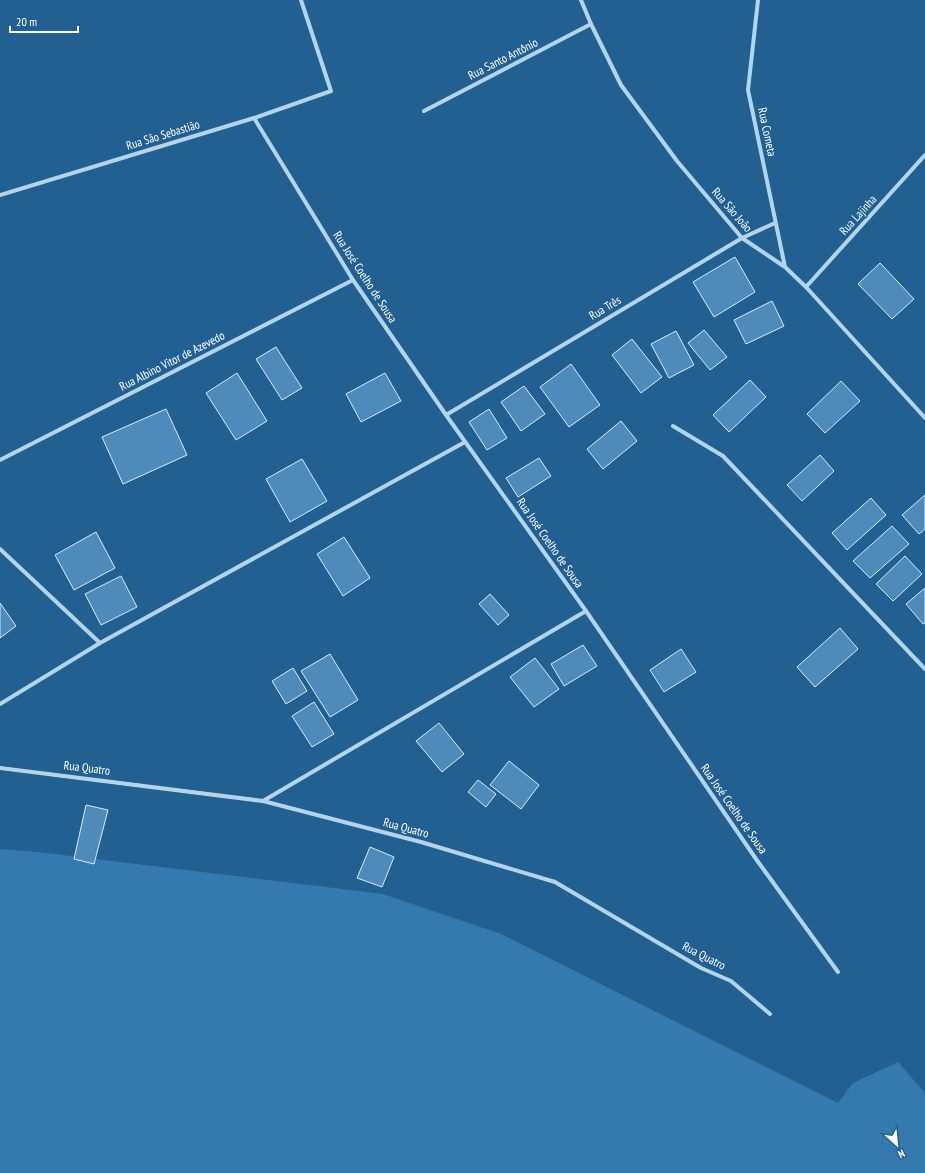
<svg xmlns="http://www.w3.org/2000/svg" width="925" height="1173" font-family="'PT Sans Narrow',sans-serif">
	<rect width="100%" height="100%" fill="#226092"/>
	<path fill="#357aaf" d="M0 849 37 852 383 894 501 934 838 1103 853 1083 898 1062 925 1093V1173H0Z"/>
	<path fill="#4e8bba" stroke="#d9ebf9" d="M735 257 755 292 714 317 693 282Z
		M880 263 914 299 892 319 858 284Z
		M772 301 784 326 746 344 734 320Z
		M704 330 727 357 710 370 688 343Z
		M676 331 694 365 669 378 651 344Z
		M632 339 662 377 641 393 612 355Z
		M276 347 302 388 282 400 256 359Z
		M571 364 600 405 569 427 540 387Z
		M237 373 267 421 236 440 206 393Z
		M385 373 401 401 361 422 346 394Z
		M750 380 766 397 729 432 713 415Z
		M841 381 860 401 825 433 807 414Z
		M524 386 545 414 521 431 501 402Z
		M166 409 187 455 123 484 102 437Z
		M489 409 507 438 487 450 469 422Z
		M621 421 637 441 603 469 587 449Z
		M820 455 834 471 802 501 787 485Z
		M539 458 551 476 518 497 506 478Z
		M302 459 327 501 290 522 266 479Z
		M925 495V529L919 534 902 515Z
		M871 498 886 515 847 550 832 533Z
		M892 526 909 544 870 578 853 561Z
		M96 532 115 568 74 590 55 555Z
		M344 537 370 578 343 596 317 554Z
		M905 556 922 574 893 601 876 584Z
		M121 576 137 607 101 625 85 594Z
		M925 588V623L923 624 906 604Z
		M490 594 509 615 498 625 479 604Z
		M0 603 16 626 0 638Z
		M840 628 858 649 815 687 797 667Z
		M583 645 597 666 564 686 551 664Z
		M681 649 696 672 664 692 650 670Z
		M330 654 358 700 330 717 301 671Z
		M535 658 559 689 534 707 510 677Z
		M293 668 307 691 286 704 272 681Z
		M314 702 334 734 312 747 292 716Z
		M439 723 464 754 442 772 416 741Z
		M509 761 539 785 521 809 490 785Z
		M478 780 496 794 486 807 468 792Z
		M86 805 108 810 94 864 74 859Z
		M370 847 394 857 382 887 357 878Z"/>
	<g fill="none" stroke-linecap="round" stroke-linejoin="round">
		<path stroke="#b3d4ed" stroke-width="4" d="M581 0 591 24 621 85 677 161 742 238 785 267 806 287 925 418
			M758 0 748 90 785 267
			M424 111 591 24
			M254 118 353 280 446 415 586 611 756 859 838 972
			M0 195 254 118 331 91 301 0
			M806 287 925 155
			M446 415 742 238 775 223
			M673 426 723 456 925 669
			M0 460 353 280
			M0 549 100 643
			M0 704 100 643 465 442
			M0 768 263 801 421 842 555 882 701 968 731 981 770 1014
			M263 801 586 611"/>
	</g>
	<g text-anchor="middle" stroke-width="3.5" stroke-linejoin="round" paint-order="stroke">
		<g font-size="12" fill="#fff" stroke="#226092">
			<text transform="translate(503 59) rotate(-27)" y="4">Rua Santo Antônio</text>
			<text transform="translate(767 132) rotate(78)" y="4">Rua Cometa</text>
			<text transform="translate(163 135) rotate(-17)" y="4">Rua São Sebastião</text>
			<text transform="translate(732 210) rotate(49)" y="4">Rua São João</text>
			<text transform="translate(858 215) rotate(-48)" y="4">Rua Lajinha</text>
			<text transform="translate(365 277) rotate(57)" y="4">Rua José Coelho de Sousa</text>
			<text transform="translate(605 308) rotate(-31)" y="4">Rua Três</text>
			<text transform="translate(172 361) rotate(-27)" y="4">Rua Albino Vitor de Azevedo</text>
			<text transform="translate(550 543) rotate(55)" y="4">Rua José Coelho de Sousa</text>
			<text transform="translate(87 768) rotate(7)" y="4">Rua Quatro</text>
			<text transform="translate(734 809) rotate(55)" y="4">Rua José Coelho de Sousa</text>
			<text transform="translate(406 828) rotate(15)" y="4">Rua Quatro</text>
			<text transform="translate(704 956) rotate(27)" y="4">Rua Quatro</text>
		</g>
	</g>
	<g transform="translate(897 1145) rotate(153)" stroke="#226092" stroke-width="3" paint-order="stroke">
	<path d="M0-3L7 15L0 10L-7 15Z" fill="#ffffff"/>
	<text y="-6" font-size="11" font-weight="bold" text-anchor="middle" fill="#ffffff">N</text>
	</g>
	<path d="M10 26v6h68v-6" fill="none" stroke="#ffffff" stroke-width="2"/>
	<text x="16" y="26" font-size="12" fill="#ffffff" stroke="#226092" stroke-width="3" paint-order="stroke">20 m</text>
</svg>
